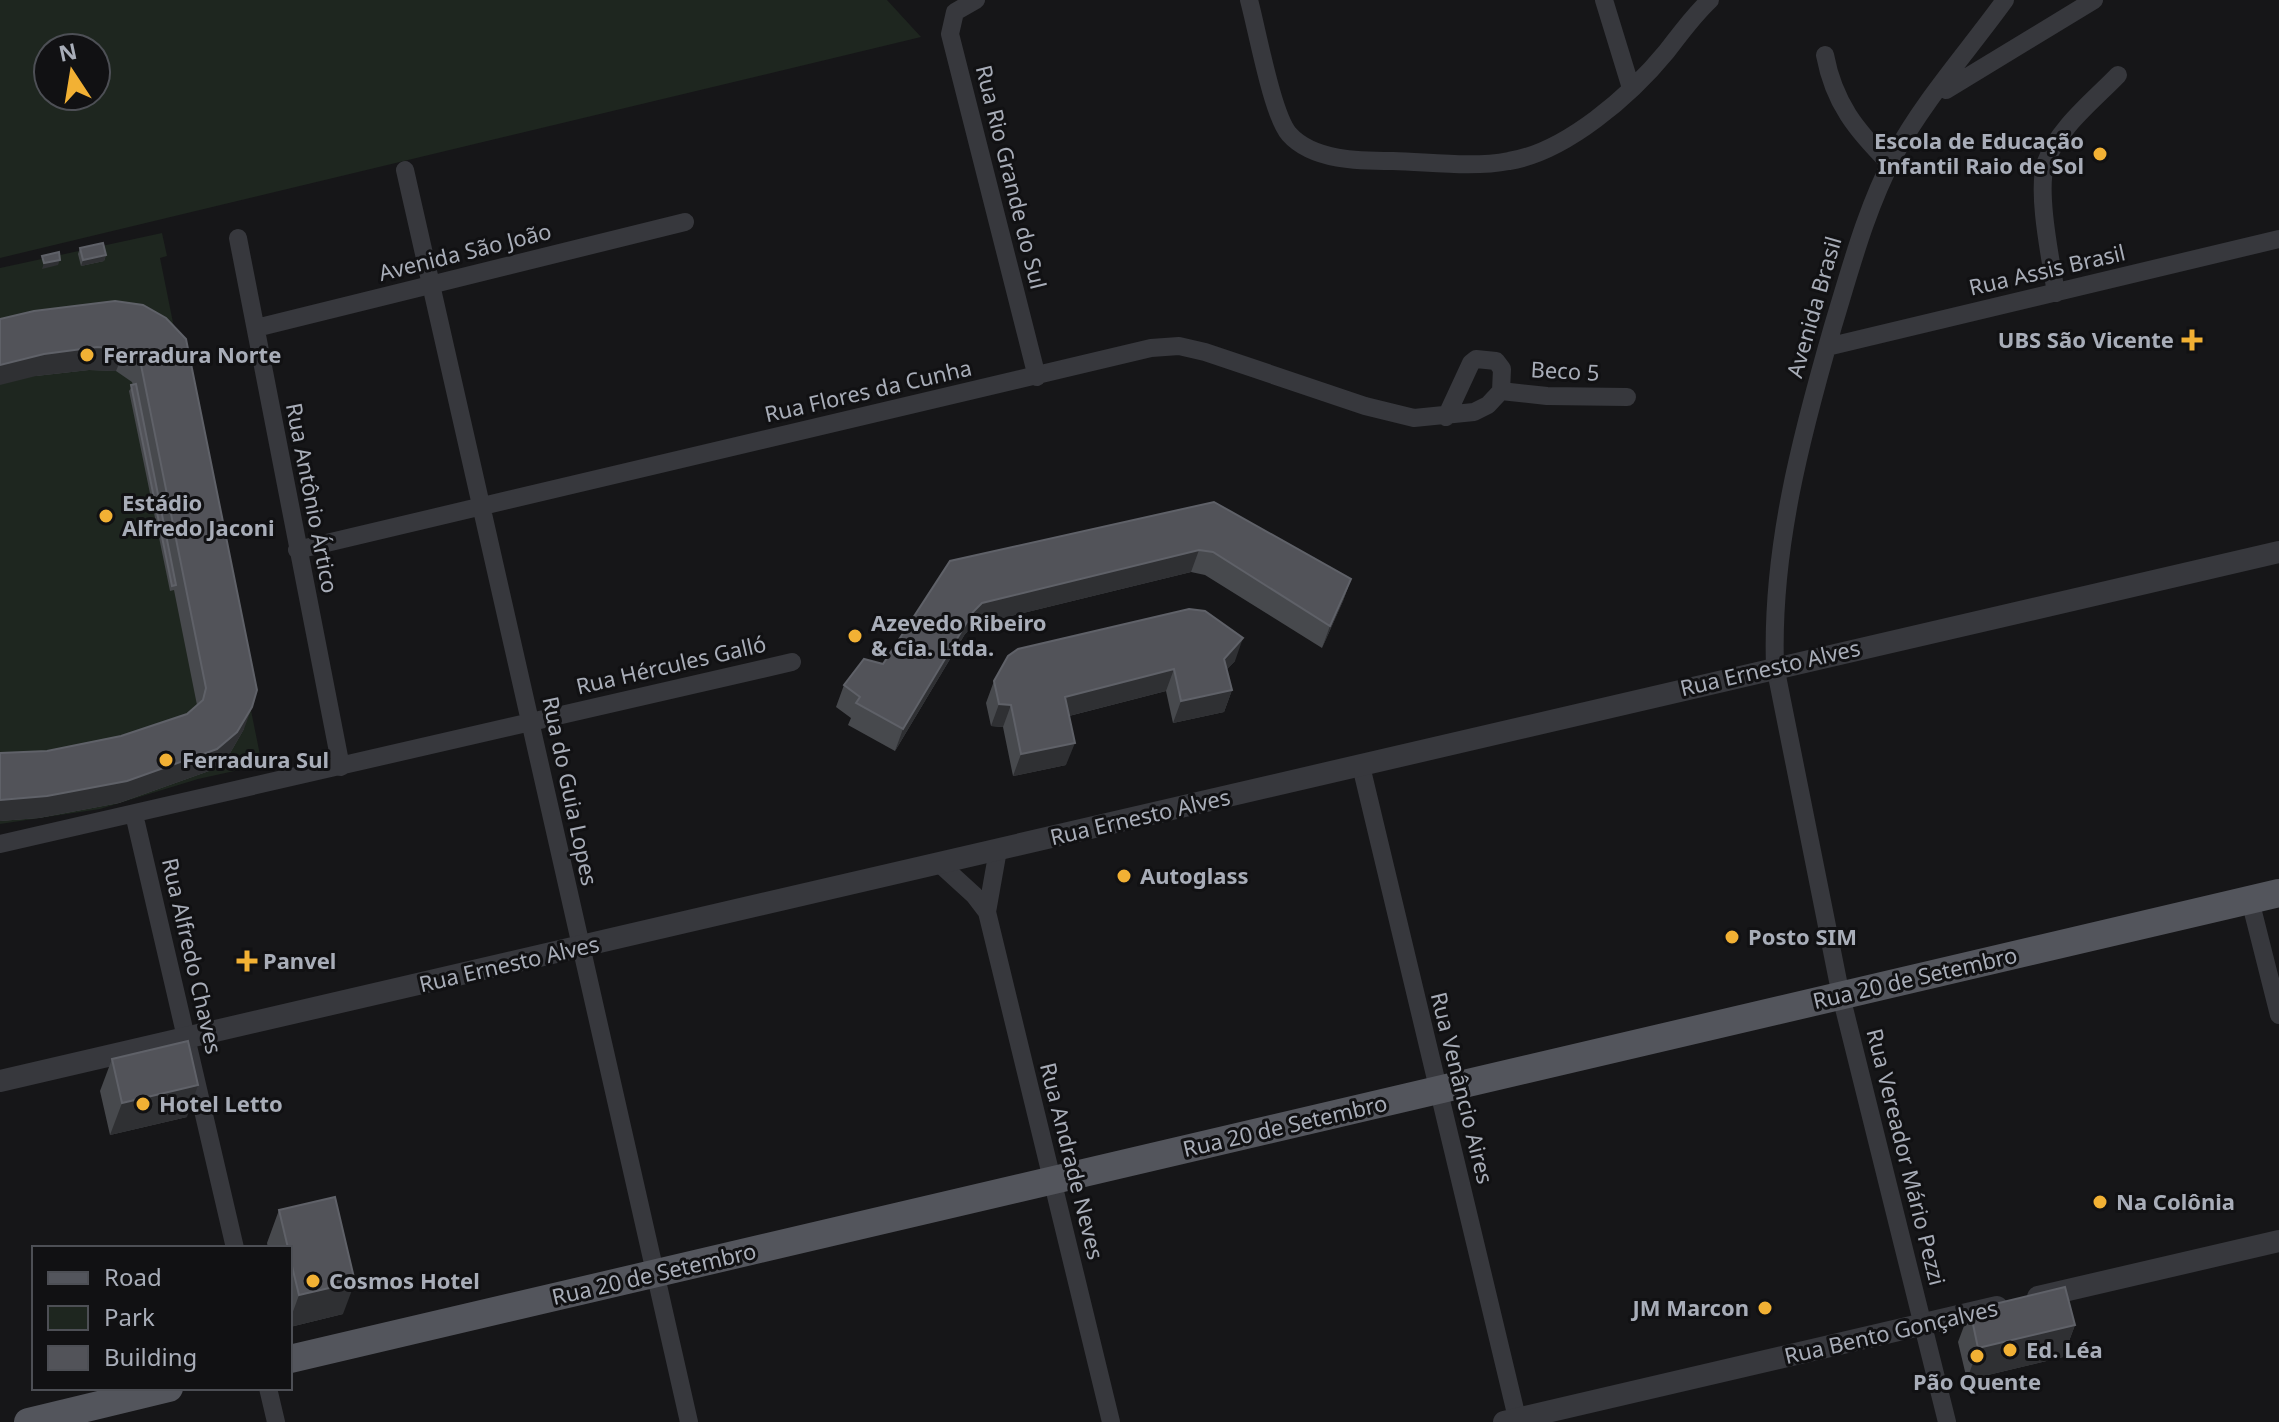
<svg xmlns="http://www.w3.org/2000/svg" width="2279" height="1422" font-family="'Noto Sans',sans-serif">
	<rect width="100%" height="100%" fill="#161618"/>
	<path fill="#1e261f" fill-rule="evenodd" d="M0 0H887L921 37 0 258ZM48 48H96V96H48Z
		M162 233 167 256 160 258 262 765 198 779 100 809 0 824V268Z"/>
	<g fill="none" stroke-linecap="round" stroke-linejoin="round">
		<path stroke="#37383d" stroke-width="18" d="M976 0 955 12 950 34 1037 377
			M1249 0C1257 29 1272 114 1289 134 1313 161 1360 161 1393 161 1430 162 1473 168 1509 161 1566 152 1631 95 1667 51 1681 33 1693 16 1710 0
			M1604 0 1631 88
			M1825 55C1834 103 1856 130 1890 164
			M1946 90 2094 0
			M405 170 689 1422
			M238 238 341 767
			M2056 293C2051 261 2036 191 2046 162 2058 128 2094 100 2118 75
			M256 328 685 222
			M1827 347 2279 239
			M1501 391 1547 396 1627 397
			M297 550 1151 348 1179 346 1205 352 1365 406 1414 418 1474 412 1488 405 1501 391 1502 369 1496 361 1476 359 1471 363 1446 417
			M1361 766 1518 1422
			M134 814 235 1248
			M0 844 792 662
			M940 864 974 895 987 912 1111 1422
			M2250 900 2279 1015
			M987 912 998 850
			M268 1388 276 1422
			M1947 1422 1841 996 1775 666C1771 550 1801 437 1833 326 1851 267 1866 209 1895 154 1924 100 1969 50 2005 0"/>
		<path stroke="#37383d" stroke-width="22" d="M0 1081 2279 552
			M2038 1297 2279 1241
			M1504 1422 1997 1307"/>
		<path stroke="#53555c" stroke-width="28" d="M290 1359 2279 893
			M28 1422 169 1388"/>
	</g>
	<path fill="#47494d" d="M80 248 106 255 104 261 81 266 78 254Z
		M143 305 244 729 229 755 209 771 119 803 39 818 0 821V753L47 751 121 736 187 714 197 705 174 590 170 591 129 391 133 385 132 382 116 371 89 370 36 376Z
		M1214 502 1351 579 1343 601 1322 648 1205 575 1191 572 974 625 965 634 895 751 848 725 851 718 836 707 844 685 883 664Z
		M1235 661 1227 669 1232 690 1224 712 1173 723 1166 691 1069 716 1066 765 1013 776 1003 727 991 726 986 703 994 681Z
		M112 1059 187 1117 110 1135 100 1091Z
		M279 1210 343 1314 290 1327V1248H268L267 1243Z
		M1970 1310 2075 1325 2063 1357 1967 1380 1958 1342Z"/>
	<path fill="#2f3033" d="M106 255 104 261 81 266 83 260Z
		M60 260 58 265 42 269 44 263Z
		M97 347 125 349 116 371 89 370 36 376 0 385V365L44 354Z
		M1199 550 1191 572 974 625 965 634 895 751 903 729 973 612 982 603Z
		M1351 579 1343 601 1322 648 1330 626Z
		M1243 638 1235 661 1216 681 1224 659Z
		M1174 669 1166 691 1057 719 1065 697Z
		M1232 690 1224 712 1173 723 1181 701Z
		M999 704 1011 705 1003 727 991 726Z
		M252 707 244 729 229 755 209 771 119 803 39 818 0 821V800Z
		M1075 743 1066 765 1013 776 1021 754Z
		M198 1085 187 1117 110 1135 122 1103Z
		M355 1282 343 1314 290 1327V1320L299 1295Z
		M2075 1325 2063 1357 1967 1380 1978 1348Z"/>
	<path fill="#525359" stroke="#5f6168" stroke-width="2" d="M103 243 106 255 83 260 80 248Z
		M59 252 60 260 44 263 42 256Z
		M115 301 143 305 166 318 186 339 257 690 252 707 237 732 217 749 127 781 47 796 0 800V753L47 751 121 736 187 714 203 700 206 688 140 360 125 349 97 347 44 354 0 365V319L34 311Z
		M136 384 176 585 172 586 131 385Z
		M1214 502 1351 579 1330 626 1213 552 1199 550 982 603 973 612 903 729 856 703 860 697 844 685 864 659 883 664 950 561Z
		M1189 609 1205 611 1243 638 1224 659 1232 690 1181 701 1174 669 1065 697 1075 743 1021 754 1011 705 999 704 994 681 1008 656 1018 649Z
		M188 1041 198 1085 122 1103 112 1059Z
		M335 1197 355 1282 299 1295 290 1258V1248H288L279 1210Z
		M2065 1287 2075 1325 1978 1348 1970 1310Z"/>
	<g fill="#f2b134" stroke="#111113" stroke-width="3">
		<circle cx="2100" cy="154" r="8"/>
		<path d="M2188 328h8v8h8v8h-8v8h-8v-8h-8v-8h8z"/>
		<circle cx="87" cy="355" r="8"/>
		<circle cx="106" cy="516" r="8"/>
		<circle cx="855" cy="636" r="8"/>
		<circle cx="166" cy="760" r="8"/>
		<circle cx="1124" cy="876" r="8"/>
		<circle cx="1732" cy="937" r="8"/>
		<path d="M243 949h8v8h8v8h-8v8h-8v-8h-8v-8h8z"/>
		<circle cx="143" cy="1104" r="8"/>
		<circle cx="2100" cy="1202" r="8"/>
		<circle cx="313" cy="1281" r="8"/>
		<circle cx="1765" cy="1308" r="8"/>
		<circle cx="2010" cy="1350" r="8"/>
		<circle cx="1977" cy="1356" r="8"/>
	</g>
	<g text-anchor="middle" stroke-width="6" stroke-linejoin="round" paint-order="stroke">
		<g font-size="22" font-weight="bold" fill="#a8adb8" stroke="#111113" text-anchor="start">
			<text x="2084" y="149" text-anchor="end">Escola de Educação<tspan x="2084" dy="25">Infantil Raio de Sol</tspan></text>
			<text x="2174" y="348" text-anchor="end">UBS São Vicente</text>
			<text x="103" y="363">Ferradura Norte</text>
			<text x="122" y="511">Estádio<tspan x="122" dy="25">Alfredo Jaconi</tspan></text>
			<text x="871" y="631">Azevedo Ribeiro<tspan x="871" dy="25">&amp; Cia. Ltda.</tspan></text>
			<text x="182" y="768">Ferradura Sul</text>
			<text x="1140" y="884">Autoglass</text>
			<text x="1748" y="945">Posto SIM</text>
			<text x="263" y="969">Panvel</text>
			<text x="159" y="1112">Hotel Letto</text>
			<text x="2116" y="1210">Na Colônia</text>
			<text x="329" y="1289">Cosmos Hotel</text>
			<text x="1749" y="1316" text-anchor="end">JM Marcon</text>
			<text x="2026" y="1358">Ed. Léa</text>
			<text x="1977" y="1390" text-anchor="middle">Pão Quente</text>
		</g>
		<g font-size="22" fill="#a8adb8" stroke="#111113">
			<text transform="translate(1011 177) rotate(76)" y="8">Rua Rio Grande do Sul</text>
			<text transform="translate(465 252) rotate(-14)" y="8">Avenida São João</text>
			<text transform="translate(2047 270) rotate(-13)" y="8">Rua Assis Brasil</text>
			<text transform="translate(1814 307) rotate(-74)" y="8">Avenida Brasil</text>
			<text transform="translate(1565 371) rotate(3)" y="8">Beco 5</text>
			<text transform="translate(868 391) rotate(-13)" y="8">Rua Flores da Cunha</text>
			<text transform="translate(312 498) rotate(79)" y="8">Rua Antônio Ártico</text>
			<text transform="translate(671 665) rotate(-13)" y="8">Rua Hércules Galló</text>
			<text transform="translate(1770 668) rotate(-13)" y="8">Rua Ernesto Alves</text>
			<text transform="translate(570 791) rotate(78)" y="8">Rua do Guia Lopes</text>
			<text transform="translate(1140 817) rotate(-13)" y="8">Rua Ernesto Alves</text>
			<text transform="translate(192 956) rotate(77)" y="8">Rua Alfredo Chaves</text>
			<text transform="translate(509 964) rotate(-13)" y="8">Rua Ernesto Alves</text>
			<text transform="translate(1915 978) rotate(-13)" y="8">Rua 20 de Setembro</text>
			<text transform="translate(1462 1088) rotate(76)" y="8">Rua Venâncio Aires</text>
			<text transform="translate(1285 1126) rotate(-13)" y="8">Rua 20 de Setembro</text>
			<text transform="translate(1906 1157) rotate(76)" y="8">Rua Vereador Mário Pezzi</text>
			<text transform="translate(1072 1161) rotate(76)" y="8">Rua Andrade Neves</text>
			<text transform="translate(654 1274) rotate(-13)" y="8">Rua 20 de Setembro</text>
			<text transform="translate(1891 1332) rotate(-13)" y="8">Rua Bento Gonçalves</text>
		</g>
	</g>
	<rect x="32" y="1246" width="260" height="144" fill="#111113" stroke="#4d4f55" stroke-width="2"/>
	<rect x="48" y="1272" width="40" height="12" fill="#53555c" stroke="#4d4f55" stroke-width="2"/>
	<text x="104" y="1286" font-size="24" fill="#a8adb8">Road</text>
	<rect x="48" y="1306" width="40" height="24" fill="#1e261f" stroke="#4d4f55" stroke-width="2"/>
	<text x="104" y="1326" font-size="24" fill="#a8adb8">Park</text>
	<rect x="48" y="1346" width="40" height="24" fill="#525359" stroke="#4d4f55" stroke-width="2"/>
	<text x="104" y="1366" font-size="24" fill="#a8adb8">Building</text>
	<g transform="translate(72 72) rotate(348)"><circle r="38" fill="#111113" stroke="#4d4f55" stroke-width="2"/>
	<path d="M0-6L14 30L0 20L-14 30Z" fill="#f2b134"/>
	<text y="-12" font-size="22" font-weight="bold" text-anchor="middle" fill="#a8adb8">N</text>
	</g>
</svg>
